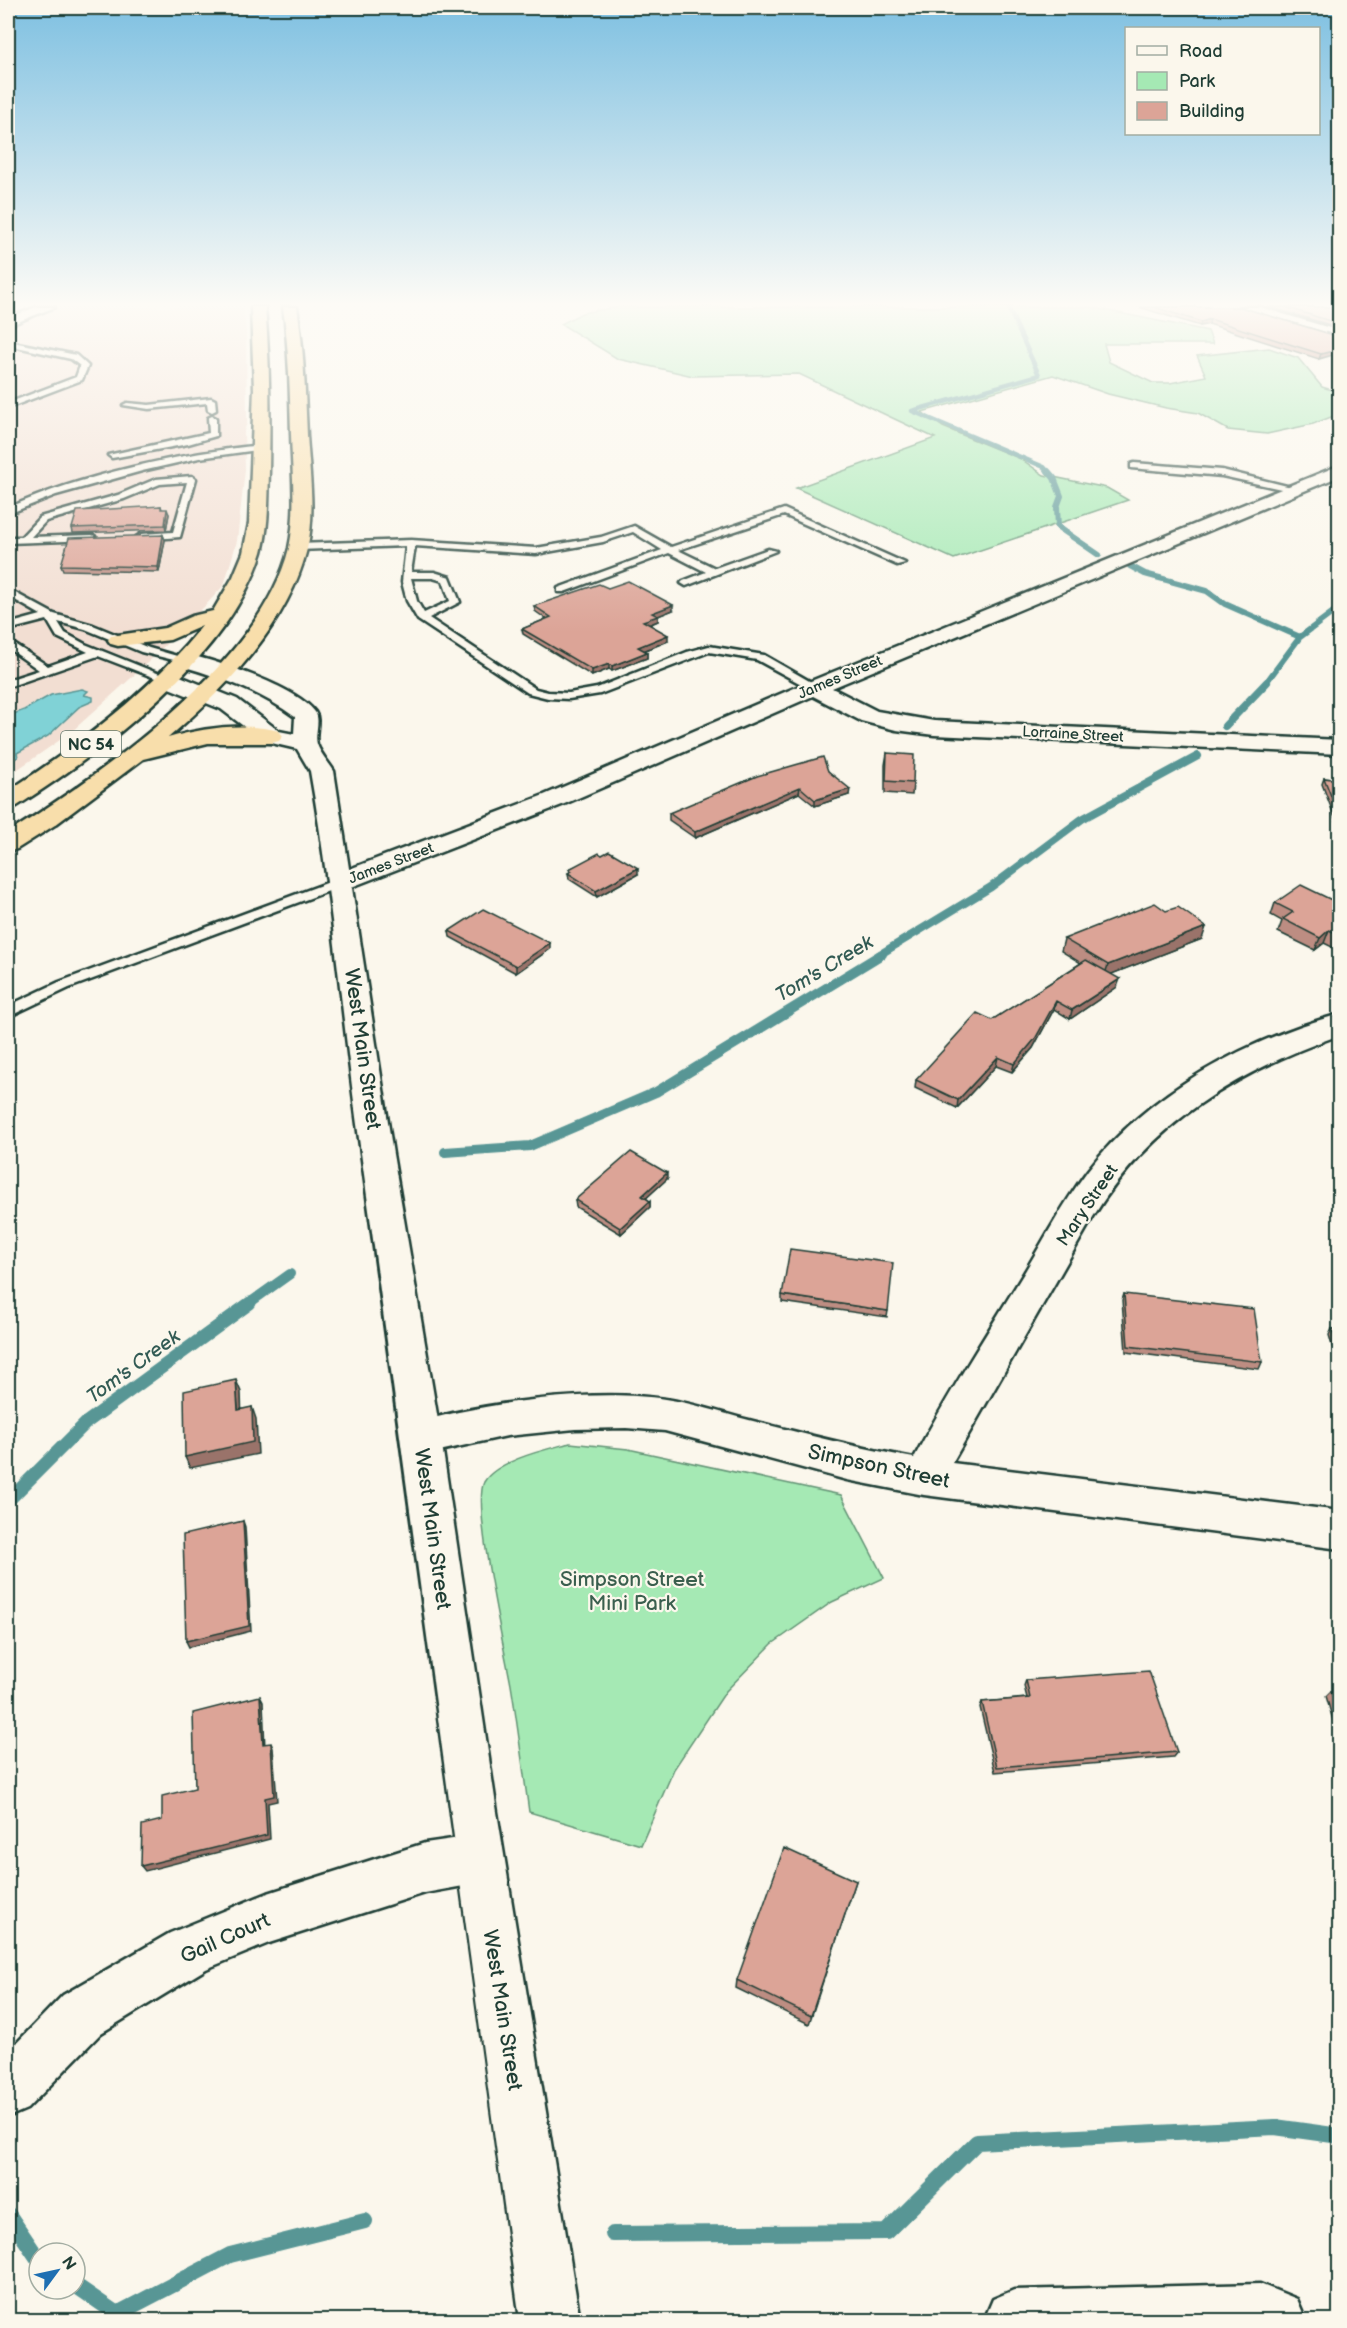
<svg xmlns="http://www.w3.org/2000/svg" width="1347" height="2328" font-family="'Balsamiq Sans',sans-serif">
	<rect width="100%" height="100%" fill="#fbf7ec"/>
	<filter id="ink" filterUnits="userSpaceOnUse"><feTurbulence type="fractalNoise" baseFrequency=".0167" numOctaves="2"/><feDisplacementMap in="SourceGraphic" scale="12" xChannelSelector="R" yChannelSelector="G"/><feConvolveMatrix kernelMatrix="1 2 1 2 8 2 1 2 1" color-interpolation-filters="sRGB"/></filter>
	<g filter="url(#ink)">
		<path fill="#f2ded2" d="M59 307H243L246 331 247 423 244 431 245 470 237 541 224 585 205 606 140 670 70 733 8 776V326Z"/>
		<path fill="#a5e9b4" stroke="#629374" stroke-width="1.5" d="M618 307H1089L1208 331 1213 344H1104L1109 362 1153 383H1170L1206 376 1197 356 1269 348 1298 358 1322 387 1339 392V414L1313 424 1267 434 1228 430 1198 413 1166 408 1108 394 1053 375 922 412 943 427 1021 459 1044 475 1107 488 1128 500 954 559 796 488 935 438 799 374 693 376 618 359 561 324 582 313Z
			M570 1443 628 1449 841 1495 884 1578 832 1602 772 1644 726 1691 674 1769 641 1845 529 1812C523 1769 518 1727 511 1685 505 1652 472 1504 484 1482 497 1460 548 1449 570 1443Z"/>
		<path fill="#80d2d6" stroke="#599695" stroke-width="1.5" d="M82 689 88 691 84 695 93 697V701L79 707 48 736 17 753 18 757 8 763V716L24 710 51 695Z"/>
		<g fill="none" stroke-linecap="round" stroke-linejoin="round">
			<path stroke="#599695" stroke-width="4.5" d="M1008 307 1039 375 912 411 1044 467 1049 473"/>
			<path stroke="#599695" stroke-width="6" d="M1048 471 1054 478 1061 496 1057 507 1058 527 1099 555
				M1130 566 1145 574 1207 591 1225 604 1300 637
				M1265 684 1300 637 1340 607"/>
			<path stroke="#599695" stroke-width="8" d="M1225 726 1267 682
				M879 955 991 887 1082 819 1198 756"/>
			<path stroke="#599695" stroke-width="10" d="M445 1152 530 1146 656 1092 882 954
				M248 1304 290 1274"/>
			<path stroke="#599695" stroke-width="13" d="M8 1501 87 1422 250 1303"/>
			<path stroke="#599695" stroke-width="16" d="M8 2214 39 2260
				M613 2234 886 2232 977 2142 1275 2127 1340 2136
				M75 2285 117 2314 230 2255 365 2221"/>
			<g stroke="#1f3d34" stroke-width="5">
				<path id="service" d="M8 341 76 355 88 366 82 380 8 408V403L76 377 80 366 71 359 8 345Z
					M211 398 215 400 216 410 212 412 208 410 207 403 149 409 123 405 127 403 149 405Z
					M212 416 216 418V436L188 444 112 458 108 455 209 433 208 418Z
					M261 445 265 447 264 449 199 458 142 471 56 495 8 514V508C80 475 182 453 261 445Z
					M1134 463 1222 470 1299 489 1295 492 1222 476 1131 468V464Z
					M192 476 196 479 180 537 141 540 136 537 141 534 173 532 187 482 160 484 124 499 46 521 31 537 92 535 95 536V540L8 543V537H21L40 517 118 495 156 479Z
					M784 509 905 563 897 565 784 515 678 550 715 568 768 549 776 551 686 586 681 583 683 581 706 572 669 553 564 592H558V588L662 550 633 532 603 542 536 554 415 546 411 572H434L450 577 460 602 429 618 536 689 548 692 569 693 597 688 687 652 709 646 764 655 818 686 820 688 814 691 757 660 709 652 600 694 569 699 548 698 528 693 418 620 407 601 402 582 406 546 298 550 293 547 298 544 411 540 536 548 601 537 634 526 671 547ZM411 578H433L443 581 450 601 424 613 417 601Z
					M8 589 54 614 93 625 149 648 191 660 186 663 141 652 85 629 58 622 65 633 85 644 172 679 171 681H163L98 656 8 687V680L39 670 8 648V640L48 666 88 652 57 637 47 620 8 630V624L41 615 8 596Z
					M340 878 345 879 347 882 345 885 69 988 8 1017V1006L59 982Z"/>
			</g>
			<g stroke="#1f3d34" stroke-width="5">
				<path id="minor" d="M1239 307H1260L1340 331V340L1240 310Z
					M1340 465V476L832 688 877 711 934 721 1340 740V754L934 735 896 730 861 721 813 696 562 805 349 888 340 890 331 888 327 882 331 876 544 795 806 683Z
					M1340 1014V1035C1237 1071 1151 1123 1093 1217L952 1463 1340 1511V1549L924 1495 847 1480 665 1431 626 1428 575 1429 507 1436 421 1455 407 1450 401 1438 407 1426C473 1403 595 1388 665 1399 693 1403 721 1413 749 1420 804 1434 858 1448 914 1458 945 1399 981 1343 1016 1286 1040 1248 1061 1206 1088 1170 1149 1092 1245 1040 1340 1014Z
					M480 1835 497 1842 504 1859 497 1876 480 1883 425 1893 269 1943 206 1969 101 2033 27 2109 8 2117V2052L63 1995 170 1933 268 1893 425 1843Z
					M1260 2284 1297 2299 1306 2320H984L993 2299 1014 2290Z"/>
			</g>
			<g stroke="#1f3d34" stroke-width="5">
				<path id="tertiary" d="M36 307H55L8 326V318Z"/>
			</g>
			<g stroke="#1f3d34" stroke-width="5">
				<path id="secondary" d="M186 654C217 661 297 687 315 712 321 720 314 734 317 744 320 753 329 763 334 771L393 1154 441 1438 497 1812 580 2320H520C466 1934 416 1547 362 1160 343 1031 333 900 310 771L297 749 263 741 221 709 159 684 156 679 159 674 167 672 175 674 237 699 279 731 294 734 295 717C260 691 220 677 178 665L175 660 178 655Z"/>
			</g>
			<g stroke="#1f3d34" stroke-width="5">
				<path id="trunk" d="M251 307H265C270 362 270 416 269 471 268 498 269 526 262 552 231 655 105 750 17 806L8 808V791C78 746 150 692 202 626L170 640 118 646 111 644 108 640 111 636 165 628 192 616 213 611 233 577 243 553 249 523 254 389Z
					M283 307H297C304 350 305 392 307 435 309 471 316 513 307 549 288 625 226 688 168 738 203 728 243 722 279 731L283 736 279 741 271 743H208L143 759 55 825 17 849 8 852V833C103 773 261 663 289 548 297 511 292 471 291 434 290 392 289 350 283 307Z"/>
			</g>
			<use href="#service" fill="#fbf7ec" fill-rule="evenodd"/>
			<use href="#minor" fill="#fbf7ec" fill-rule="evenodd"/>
			<use href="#tertiary" fill="#fbf7ec" fill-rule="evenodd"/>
			<use href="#secondary" fill="#fbf7ec" fill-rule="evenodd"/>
			<use href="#trunk" fill="#f8deab" fill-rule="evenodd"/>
		</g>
		<path fill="#bd8d82" stroke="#1f3d34" stroke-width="1.5" d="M1139 307H1240L1340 337 1319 359 1209 324 1200 326Z
			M1269 307H1340V328Z
			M161 506 162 509 169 514 166 530 73 533 72 528Z
			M163 535 165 540 159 572 63 570 61 565Z
			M608 588 673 610 658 616V621L649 625 668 641 644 651 647 652V658L612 671 609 669 592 676 523 634 522 629 546 619 535 611 534 606Z
			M887 753 913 783 912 795 885 793V765Z
			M828 771 849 795 815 806 799 793 695 838 669 820V813Z
			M1324 778 1340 780V831L1322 784Z
			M602 855 638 874 597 897 569 879 568 873 570 872 569 869Z
			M1275 903 1340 904V944L1334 948 1324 943 1315 950 1278 932 1282 921 1271 915Z
			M449 931 550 949 516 973 450 937Z
			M1064 939H1202L1111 974 1117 987 1070 1019 1054 1009 1033 1048 1012 1072 996 1066 957 1108 915 1088 916 1080 992 1020 1081 963 1061 951Z
			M667 1179 646 1198 650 1201V1207L621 1234 576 1207 575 1200Z
			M1124 1294 1262 1362 1259 1369 1126 1352 1122 1300Z
			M782 1295 888 1311 887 1317 782 1302Z
			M1332 1329H1340V1373L1329 1335Z
			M1026 1680 1177 1752 1173 1757 995 1772 980 1707 982 1702 1027 1698 1024 1686Z
			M1331 1691H1340V1745L1326 1696Z
			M856 1881 809 2024 736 1988 737 1980Z"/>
		<path fill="#9a736a" stroke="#1f3d34" stroke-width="1.5" d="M1210 319 1209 324 1200 326 1201 322Z
			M1340 349V353L1319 359 1321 354Z
			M167 509 169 514 166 530 165 525Z
			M163 535 165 540 159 572 158 567Z
			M673 605V610L658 616V621L643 627V621L652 613Z
			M668 635V641L638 653V647Z
			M647 652V658L612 671V666Z
			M609 664V669L592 676V670Z
			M800 787 799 793 695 838V832Z
			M850 789 849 795 815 806V800Z
			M638 868V874L597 897 596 891Z
			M1206 927 1202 939 1104 977 1108 965Z
			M1329 930 1324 943 1315 950 1320 938Z
			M1340 936V944L1334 948Z
			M550 943V949L516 973V966Z
			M1120 979 1117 987 1070 1019 1072 1010Z
			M1056 1001 1054 1009 1033 1048 1012 1072 1014 1064Z
			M998 1057 996 1066 957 1108 958 1100Z
			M667 1173V1179L642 1202V1196Z
			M650 1201V1207L621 1234 620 1228Z
			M236 1380 241 1392 242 1422 238 1410Z
			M252 1407 256 1419 258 1454 190 1468 185 1457Z
			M243 1521 245 1527 251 1631 189 1647 186 1641Z
			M260 1696 263 1702 265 1749 263 1744Z
			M271 1743 273 1748 277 1801 268 1803 270 1839 145 1871 141 1866 265 1798Z"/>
		<path fill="#dca497" stroke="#1f3d34" stroke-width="1.5" d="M1154 307H1240L1340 337V349L1321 354 1210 319 1201 322Z
			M1285 307H1340V324Z
			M161 506V509H167L165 525 72 528 77 511Z
			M163 535 158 567 61 565 69 538Z
			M628 581 673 605 652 613 658 616 643 621 668 635 638 647 647 652 612 666 609 664 592 670 522 629 551 617 534 606 599 584 608 588Z
			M887 753 914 755 913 783 886 781Z
			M823 757 828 771 850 789 815 800 800 787 695 832 669 813 757 776Z
			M1324 778 1340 780V819Z
			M609 851 638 868 596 891 568 873 572 871 569 869 599 853 602 855Z
			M1301 885 1340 904V935L1329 930 1320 938 1283 919 1293 912 1275 903Z
			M1155 903 1166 911 1178 907 1206 927 1108 965 1064 939Z
			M483 909 550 943 516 966 449 931Z
			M1086 960 1120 979 1072 1010 1056 1001 1035 1039 1014 1064 998 1057 958 1100 916 1080 977 1013 992 1020Z
			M631 1152 667 1173 642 1196 650 1201 620 1228 575 1200Z
			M790 1249 893 1263 888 1311 782 1295Z
			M1124 1294 1254 1309 1262 1362 1128 1346Z
			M1332 1329H1340V1354Z
			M236 1380 238 1410 252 1407 253 1442 185 1457 184 1391Z
			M243 1521 249 1626 186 1641 183 1535Z
			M1149 1671 1177 1752 997 1767 982 1702 1030 1698 1026 1680Z
			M1331 1691H1340V1723Z
			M260 1696 263 1744 271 1743 274 1796 265 1798 267 1835 141 1866 142 1825 162 1820V1796L195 1788 193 1713Z
			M784 1848 856 1881 811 2016 737 1980Z"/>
	</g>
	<linearGradient id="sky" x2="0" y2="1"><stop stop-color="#7ec0e1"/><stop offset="0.48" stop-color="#fdfbf6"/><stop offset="1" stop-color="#fdfbf6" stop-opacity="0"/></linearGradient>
	<rect width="1347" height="633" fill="url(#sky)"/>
	<g text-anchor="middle" stroke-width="4.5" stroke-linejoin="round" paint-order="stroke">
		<g font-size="15" fill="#1f3d34" stroke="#fbf7ec">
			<text transform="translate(840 677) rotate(-23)" y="5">James Street</text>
			<text transform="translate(1073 734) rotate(3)" y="5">Lorraine Street</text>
			<text transform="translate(391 863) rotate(-21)" y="5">James Street</text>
		</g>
		<rect fill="#fbf7ec" stroke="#61756b" stroke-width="1.5" x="61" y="731" width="60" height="26" rx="4.5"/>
		<g font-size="16" font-weight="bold" fill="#1f3d34">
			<text x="91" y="750">NC 54</text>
		</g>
		<g font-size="18" fill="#1f3d34" stroke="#fbf7ec">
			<text transform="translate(1087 1205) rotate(-56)" y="6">Mary Street</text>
		</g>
		<g font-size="20" font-style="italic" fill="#325b54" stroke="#fbf7ec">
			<text transform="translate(824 968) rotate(-31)" y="7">Tom's Creek</text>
			<text transform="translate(133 1366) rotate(-36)" y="7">Tom's Creek</text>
		</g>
		<g font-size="21" fill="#1f3d34" stroke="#fbf7ec">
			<text transform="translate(363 1049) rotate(82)" y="7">West Main Street</text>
			<text transform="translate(879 1466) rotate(12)" y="7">Simpson Street</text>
			<text transform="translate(433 1529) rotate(82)" y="7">West Main Street</text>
			<text transform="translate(225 1938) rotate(-24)" y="7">Gail Court</text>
			<text transform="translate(503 2010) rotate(81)" y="7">West Main Street</text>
		</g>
		<g font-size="21" fill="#3a5f4e" stroke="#fbf7ec">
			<text x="632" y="1586">Simpson Street<tspan x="632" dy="24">Mini Park</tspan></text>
		</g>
	</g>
	<rect width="1347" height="2328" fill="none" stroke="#fbf7ec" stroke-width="30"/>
	<rect x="15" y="15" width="1317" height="2298" fill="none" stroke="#1f3d34" stroke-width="2" filter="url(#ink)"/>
	<rect x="1125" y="27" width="195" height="108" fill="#fbf7ec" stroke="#a3ada2" stroke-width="1.5"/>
	<rect x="1137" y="46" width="30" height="9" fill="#fbf7ec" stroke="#a3ada2" stroke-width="1.5"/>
	<text x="1179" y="57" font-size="18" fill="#1f3d34">Road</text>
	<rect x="1137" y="72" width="30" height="18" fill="#a5e9b4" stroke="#a3ada2" stroke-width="1.5"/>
	<text x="1179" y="87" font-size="18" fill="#1f3d34">Park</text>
	<rect x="1137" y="102" width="30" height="18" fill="#dca497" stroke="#a3ada2" stroke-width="1.5"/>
	<text x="1179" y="117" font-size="18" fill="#1f3d34">Building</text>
	<g transform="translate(57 2271) rotate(57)"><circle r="28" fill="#fbf7ec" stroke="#a3ada2" stroke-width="1.5"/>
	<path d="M0-4.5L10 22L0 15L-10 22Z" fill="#1f6fb2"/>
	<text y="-9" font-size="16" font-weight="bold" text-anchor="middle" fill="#1f3d34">N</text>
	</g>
</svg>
